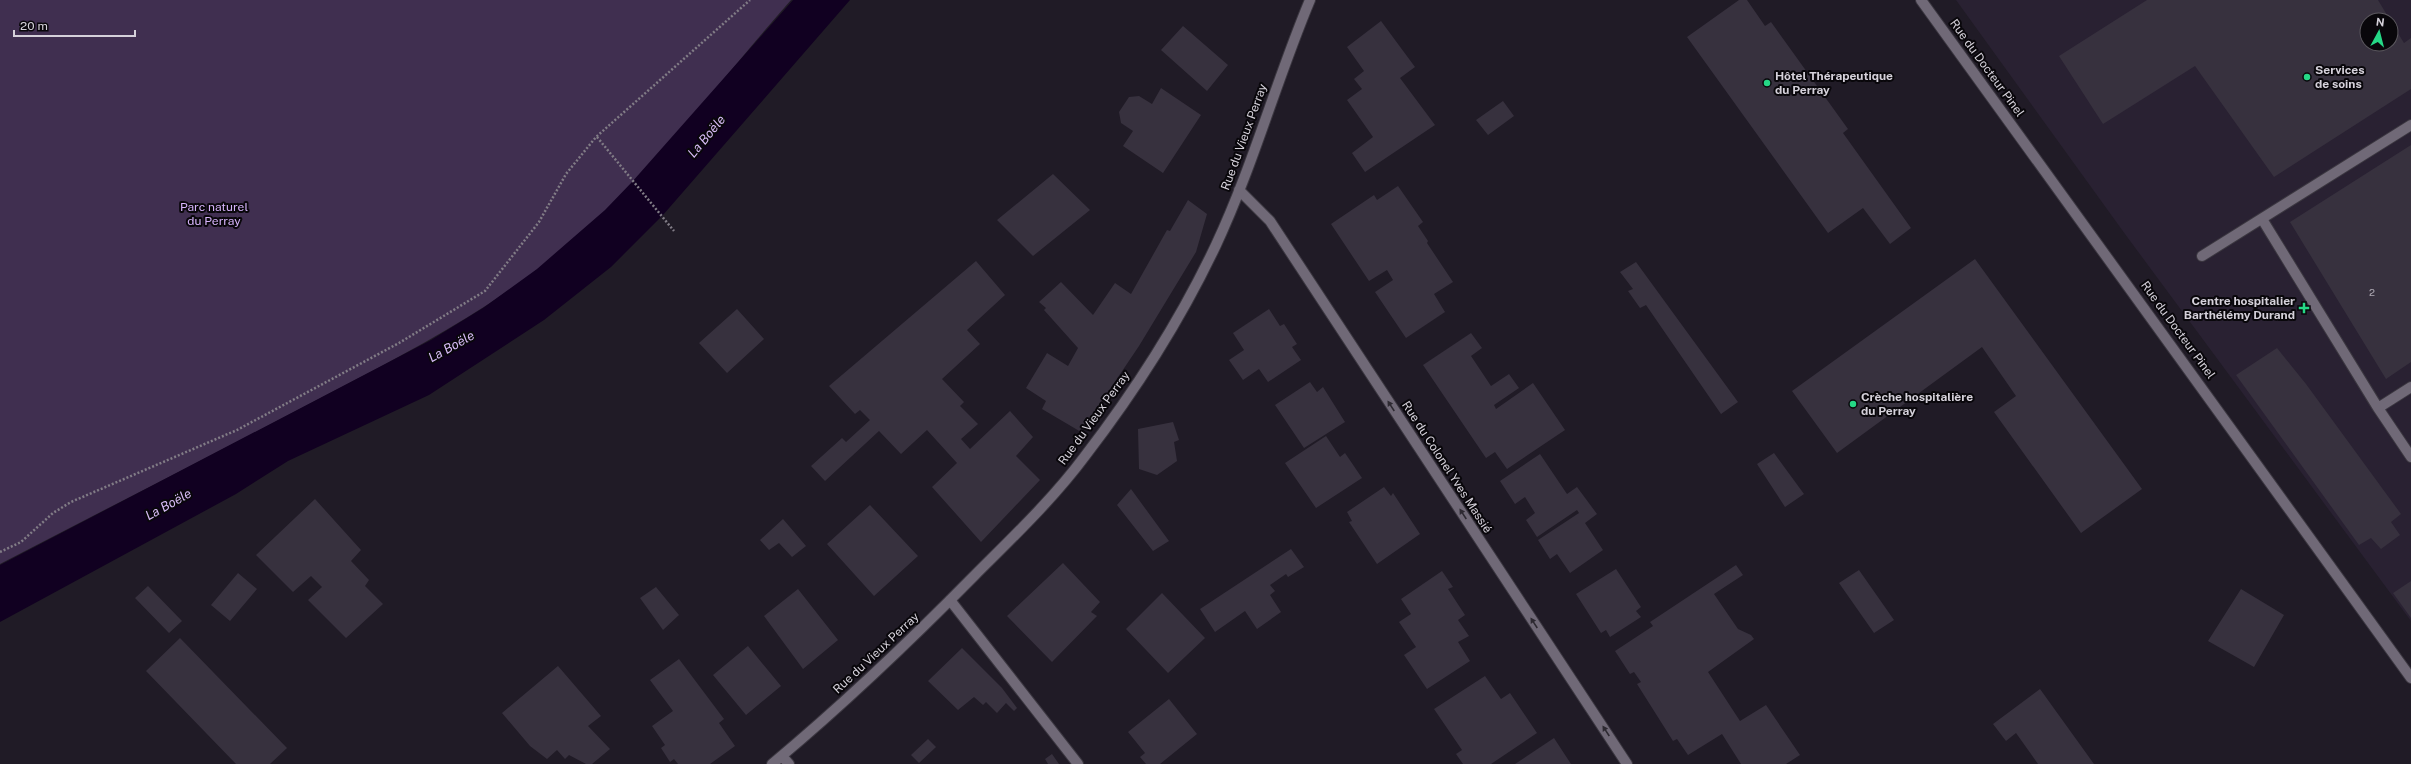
<svg xmlns="http://www.w3.org/2000/svg" width="2411" height="764" font-family="'Public Sans',sans-serif">
	<rect width="100%" height="100%" fill="#201b26"/>
	<path fill="#292132" fill-rule="evenodd" d="M1956 0H2411V621L2125 234ZM2367 20H2391V44H2367Z"/>
	<path fill="#402f50" d="M0 0H791C716 85 648 178 561 251 492 308 413 350 334 391 223 450 111 506 0 564Z"/>
	<path fill="#110021" d="M793 0H850L663 215 611 267 544 320 429 395 288 461 236 494 0 622V565L431 340 483 308 537 269 605 210 632 182Z"/>
	<path fill="#37313e" d="M1739 0H1747L1765 26 1771 22 1848 129 1843 133 1911 228 1890 244 1863 208 1828 233 1687 37Z
		M2147 0H2378L2390 20H2367V44H2391V22L2404 43 2411 38V89L2274 177 2195 66 2103 124 2059 56Z
		M1381 21 1415 67 1400 78 1435 125 1365 172 1352 153 1373 137 1347 100 1362 89 1354 79 1364 71 1347 47Z
		M1183 26 1228 65 1207 91 1161 50Z
		M1161 88 1201 115 1163 173 1123 146 1133 131 1121 123 1119 112 1129 97 1139 96 1152 104Z
		M1503 101 1514 116 1488 135 1476 120Z
		M2411 145V362L2386 379 2290 222Z
		M1053 174 1090 210 1033 256 997 220Z
		M1398 186 1423 222 1418 226 1428 241 1427 243 1453 282 1434 294 1445 312 1406 338 1375 292 1393 280 1387 270 1369 281 1331 224 1374 195 1377 200Z
		M1188 200 1207 214 1196 252 1139 346 1081 432 1042 409 1046 401 1026 388 1047 353 1068 366 1078 348 1044 310 1046 308 1039 302 1061 282 1093 315 1115 283 1131 294 1167 230 1170 231Z
		M1975 259 2142 489 2081 533 1994 412 2016 396 1982 347 1837 453 1792 391Z
		M976 261 1005 295 967 330 980 344 942 379 964 402 960 406 978 424 961 439 970 449 1010 411 1033 437 1016 456 1040 480 981 542 932 487 957 463 927 430 901 454 879 431 825 481 811 466 842 438 846 442 870 420 860 410 855 414 829 386Z
		M1636 262 1738 402 1721 414 1646 305 1640 308 1628 291 1633 289 1620 272Z
		M737 309 764 339 727 373 699 343Z
		M1269 309 1280 326 1284 324 1297 344 1292 347 1301 360 1268 382 1259 369 1243 380 1229 360 1244 350 1233 333Z
		M1471 333 1482 348 1471 356 1491 386 1509 374 1519 388 1494 405 1496 409 1533 383 1565 430 1507 469 1495 452 1486 458 1423 365Z
		M2277 348 2306 384 2401 514 2391 522 2400 535 2381 549 2371 538 2359 545 2236 375Z
		M1310 382 1317 392 1323 387 1345 422 1304 448 1275 405Z
		M1173 422 1179 440 1174 442 1177 461 1157 475 1139 469 1138 429Z
		M1326 436 1340 457 1345 453 1362 478 1316 508 1285 463Z
		M1774 453 1804 494 1785 507 1757 464Z
		M1540 454 1567 494 1577 487 1597 514 1585 523 1603 550 1570 573 1557 554 1550 559 1538 540 1579 513 1577 510 1537 537 1526 520 1535 513 1525 497 1515 504 1500 481Z
		M1384 487 1391 496 1393 493 1420 534 1377 564 1349 522 1352 521 1347 512Z
		M1131 489 1169 541 1153 551 1117 505Z
		M315 499 361 550 351 561 369 580 365 586 383 604 346 638 308 600 322 587 311 576 293 592 256 555Z
		M870 505 918 556 874 596 827 544Z
		M783 519 806 546 792 557 779 543 769 550 760 540Z
		M1291 549 1304 567 1288 577 1286 574 1270 585 1275 591 1270 595 1281 612 1257 629 1245 611 1215 632 1200 609Z
		M1063 563 1100 602 1091 612 1097 616 1052 662 1007 616Z
		M1736 565 1743 575 1714 594 1738 629 1751 635 1754 639 1708 672 1740 721 1766 705 1800 755 1786 764H1741L1722 734 1688 755 1677 739 1673 741 1637 684 1641 682 1634 672 1630 674 1615 651 1653 626 1650 622Z
		M1616 569 1641 607 1636 611 1641 617 1610 637 1606 630 1601 633 1576 594Z
		M1859 570 1894 620 1874 633 1839 583Z
		M1442 571 1453 587 1448 589 1465 615 1458 620 1469 636 1458 642 1470 661 1427 689 1404 655 1416 647 1399 622 1411 614 1401 599Z
		M238 573 257 589 230 621 211 605Z
		M2411 581V618L2393 593Z
		M148 586 182 621 169 633 135 598Z
		M656 587 679 615 663 630 640 598Z
		M798 589 838 640 803 669 764 616Z
		M2241 589 2284 615 2254 667 2208 641Z
		M1162 593 1205 638 1168 673 1126 629Z
		M180 638 287 748 270 764H236L146 671Z
		M748 646 781 686 746 715 713 675Z
		M962 648 1002 688 1017 708 1014 711 1006 703 997 713 986 702 983 705 974 697 958 710 928 681Z
		M679 659 724 719 719 723 735 746 710 764H678L674 759 670 762 661 748 665 745 652 726 673 711 650 680Z
		M558 666 601 716 588 726 610 749 592 764H586L569 755 565 759 557 750 547 759 530 746 502 713Z
		M1485 676 1501 699 1510 693 1537 733 1491 764H1463L1456 754 1462 750 1434 709Z
		M2040 689 2094 764H2038L2016 733 2006 741 1993 724Z
		M1169 699 1197 734 1160 764H1146L1140 757 1145 753 1128 732Z
		M1554 738 1571 764H1515Z
		M928 739 936 747 919 763 911 755Z
		M1052 754 1059 764H1048L1045 759Z"/>
	<g fill="none" stroke-linecap="round" stroke-linejoin="round">
		<g stroke="#3b3740" stroke-width="12">
			<path id="lane" d="M2262 219 2378 408
				M2202 256 2411 125
				M2411 387 2378 408 2411 457"/>
		</g>
		<g stroke="#3b3740" stroke-width="12">
			<path id="street" d="M1239 190 1270 221 1627 764
				M950 600 1078 764
				M782 756 789 764
				M772 764C843 705 910 641 975 575 1013 537 1053 499 1085 456 1135 391 1181 319 1216 245 1253 166 1276 81 1310 0"/>
		</g>
		<g stroke="#3b3740" stroke-width="12">
			<path id="secondary" d="M1921 0 2411 678"/>
		</g>
		<path stroke="#817c86" stroke-width="2.5" stroke-dasharray="2 2" stroke-linecap="butt" d="M597 137 674 231
			M0 552 21 542 53 513 71 502 237 430 399 343 485 291 539 222 566 174 596 137 750 0"/>
		<use href="#lane" stroke="#706977" stroke-width="10"/>
		<use href="#street" stroke="#706977" stroke-width="10"/>
		<use href="#secondary" stroke="#706977" stroke-width="10"/>
	</g>
	<defs><path id="oneway-solid" d="M-6-.8H1V-3.2L6.5 0L1 3.2V.8H-6Z"/></defs>
	<g fill="#2d2931">
		<use href="#oneway-solid" transform="translate(1391 406) rotate(-123)"/>
		<use href="#oneway-solid" transform="translate(1463 514) rotate(-123)"/>
		<use href="#oneway-solid" transform="translate(1534 623) rotate(-123)"/>
		<use href="#oneway-solid" transform="translate(1606 731) rotate(-123)"/>
	</g>
	<g fill="#25d886" stroke="#09070b" stroke-width="1.5">
		<circle cx="2307" cy="77" r="4"/>
		<circle cx="1767" cy="83" r="4"/>
		<path d="M2302 302h4v4h4v4h-4v4h-4v-4h-4v-4h4z"/>
		<circle cx="1853" cy="404" r="4"/>
	</g>
	<g text-anchor="middle" stroke-width="4" stroke-linejoin="round" paint-order="stroke">
		<g font-size="10" fill="#aea9b3">
			<text x="2372" y="296">2</text>
		</g>
		<g font-size="12" fill="#d5d1da" stroke="#09070b">
			<text transform="translate(1987 68) rotate(54)" y="4">Rue du Docteur Pinel</text>
			<text transform="translate(1244 137) rotate(-70)" y="4">Rue du Vieux Perray</text>
			<text transform="translate(2178 330) rotate(54)" y="4">Rue du Docteur Pinel</text>
			<text transform="translate(1094 418) rotate(-54)" y="4">Rue du Vieux Perray</text>
			<text transform="translate(1447 467) rotate(57)" y="4">Rue du Colonel Yves Massié</text>
			<text transform="translate(876 653) rotate(-43)" y="4">Rue du Vieux Perray</text>
		</g>
		<g font-size="12" font-weight="bold" fill="#d5d1da" stroke="#09070b" text-anchor="start">
			<text x="2315" y="74">Services<tspan x="2315" dy="14">de soins</tspan></text>
			<text x="1775" y="80">Hôtel Thérapeutique<tspan x="1775" dy="14">du Perray</tspan></text>
			<text x="2295" y="305" text-anchor="end">Centre hospitalier<tspan x="2295" dy="14">Barthélémy Durand</tspan></text>
			<text x="1861" y="401">Crèche hospitalière<tspan x="1861" dy="14">du Perray</tspan></text>
		</g>
		<g font-size="12" fill="#d7b4fc" stroke="#09070b">
			<text x="214" y="211">Parc naturel<tspan x="214" dy="14">du Perray</tspan></text>
		</g>
		<g font-size="13" font-style="italic" fill="#d7bcf5" stroke="#09070b">
			<text transform="translate(706 136) rotate(-50)" y="5">La Boële</text>
			<text transform="translate(451 346) rotate(-29)" y="5">La Boële</text>
			<text transform="translate(168 504) rotate(-29)" y="5">La Boële</text>
		</g>
	</g>
	<g transform="translate(2379 32) rotate(7)"><circle r="19" fill="#09070b" stroke="#5b585e"/>
	<path d="M0-3L7 15L0 10L-7 15Z" fill="#25d886"/>
	<text y="-6" font-size="11" font-weight="bold" text-anchor="middle" fill="#d5d1da">N</text>
	</g>
	<path d="M14 30v6h121v-6" fill="none" stroke="#d5d1da" stroke-width="2"/>
	<text x="20" y="30" font-size="12" fill="#d5d1da" stroke="#09070b" stroke-width="3" paint-order="stroke">20 m</text>
</svg>
